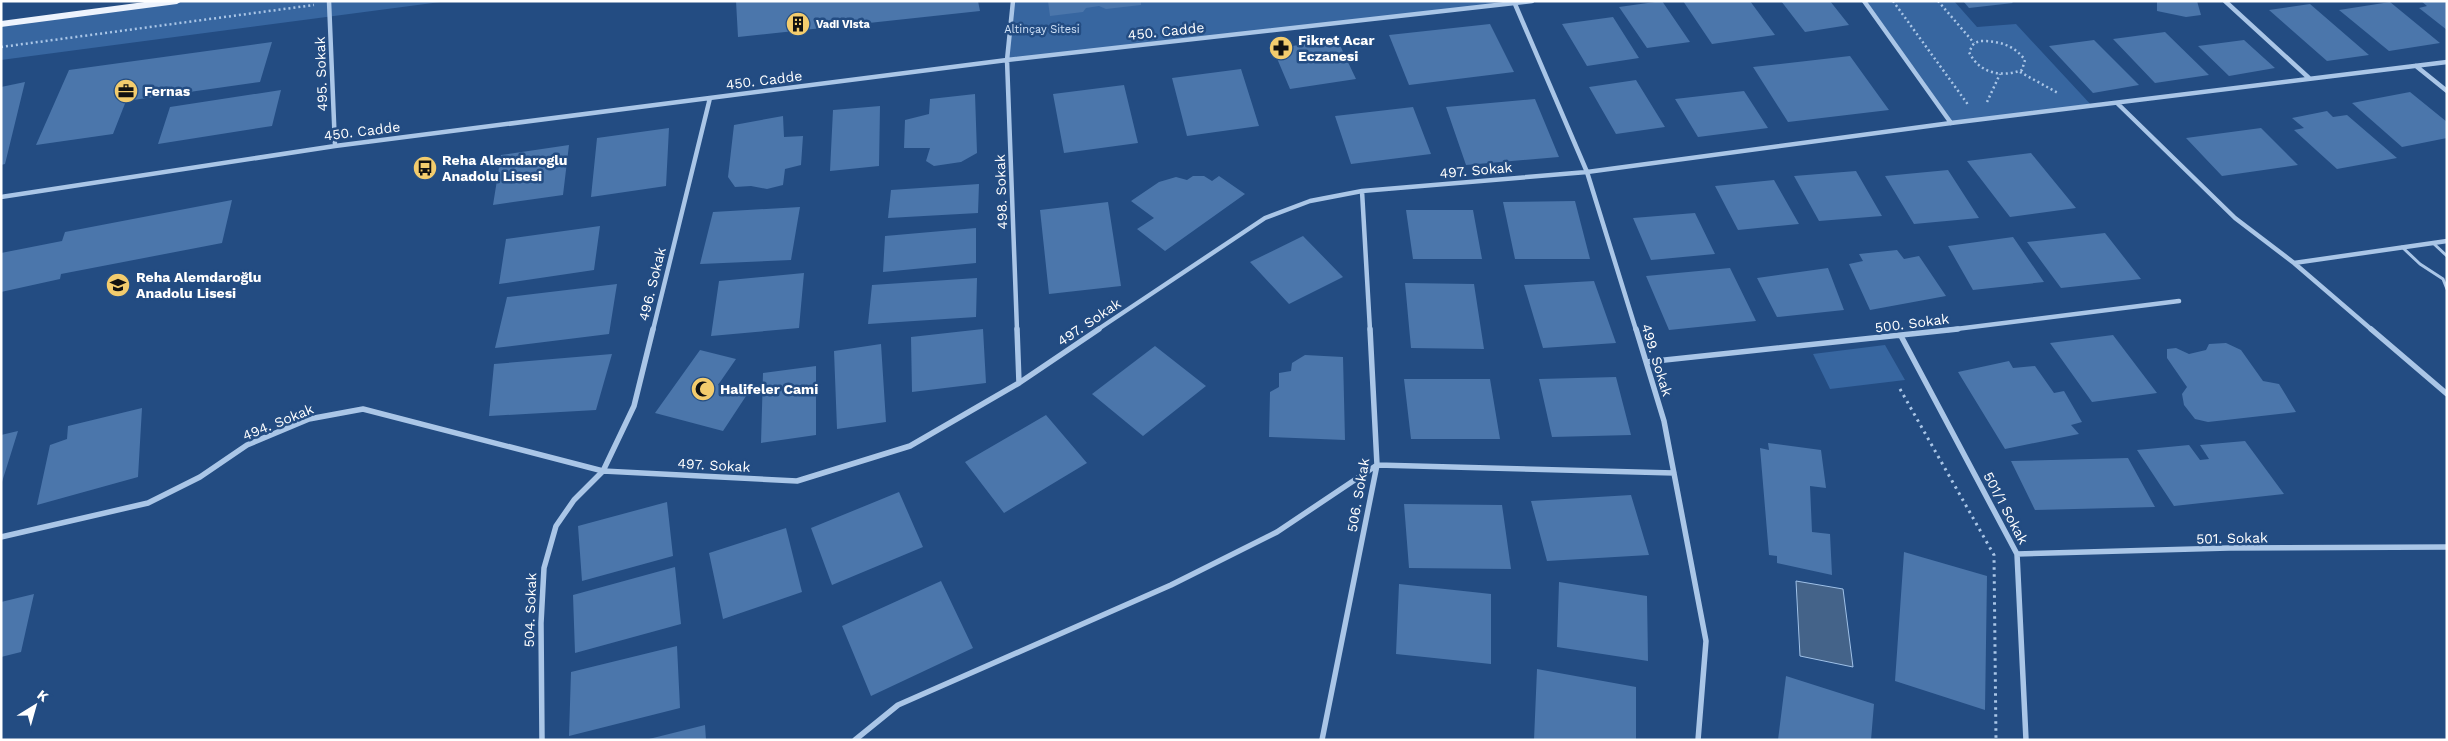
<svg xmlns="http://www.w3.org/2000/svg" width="2448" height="741" font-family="'Work Sans',sans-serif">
	<rect width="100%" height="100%" fill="#234c82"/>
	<path fill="#3766a0" d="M177 1H448L1 60V24Z
		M1013 1H1532L1007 60Z
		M1864 1H1954L1977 27 2016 24 2093 107 1951 123Z
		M1885 345 1905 380 1830 389 1813 354Z"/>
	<path fill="#446389" stroke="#9fc1e8" d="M1796 581 1843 589 1853 667 1800 656Z"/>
	<path fill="#4b76ab" d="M736 1H978L980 11 738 37Z
		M1048 1H1141V5L1106 9 1099 6 1086 8 1083 12 1050 16Z
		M1662 1 1690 42 1647 48 1619 7Z
		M1683 1H1750L1775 35 1712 44Z
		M1781 1H1830L1849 25 1805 32Z
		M1963 1H2011L2013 3 1969 8Z
		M2157 1H2197L2201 15 2186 17 2157 11Z
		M2421 1H2447V30L2419 8 2427 6Z
		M2390 2 2440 43 2389 51 2339 10Z
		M2310 4 2369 55 2327 61 2269 10Z
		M1613 17 1639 58 1587 66 1562 24Z
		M1490 24 1514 72 1409 85 1389 35Z
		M2165 32 2209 75 2155 83 2113 39Z
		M1337 39 1356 79 1290 89 1273 49Z
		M2094 40 2139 85 2093 93 2049 46Z
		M2244 40 2275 68 2229 76 2198 46Z
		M272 42 260 82 126 101 113 134 36 145 69 70Z
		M1850 56 1889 110 1788 122 1753 67Z
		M1241 69 1259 126 1187 136 1172 78Z
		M1636 80 1665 127 1616 134 1589 87Z
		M25 82 5 164 1 165V87Z
		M1124 85 1138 143 1064 153 1053 94Z
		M281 90 272 126 158 144 170 107Z
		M1744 91 1768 128 1698 137 1675 99Z
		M2410 92 2447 122V138L2402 147 2352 103Z
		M975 94 977 153 961 162 934 166 926 161 930 148H904L905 120 929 114 930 99Z
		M1535 99 1559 157 1466 165 1446 107Z
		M880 106 879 166 830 171 833 110Z
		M1413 107 1431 154 1351 164 1335 116Z
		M2327 111 2333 117 2347 115 2397 158 2337 169 2294 130 2304 128 2292 118Z
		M783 116 784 137 803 136 801 165 785 169 783 185 767 189 751 186 735 187 728 177 734 125Z
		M669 128 666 186 591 197 597 138Z
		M2261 128 2298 165 2222 176 2186 138Z
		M569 145 563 195 493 205 501 155Z
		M2031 153 2076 208 2010 217 1967 161Z
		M1948 170 1979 218 1914 224 1885 176Z
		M1856 171 1882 216 1819 221 1794 176Z
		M1193 176H1204L1212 181 1219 176 1245 194 1165 251 1137 229 1154 218 1131 201 1159 182 1176 177 1187 180Z
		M1774 180 1799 224 1738 230 1715 186Z
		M979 184 978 213 888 218 891 190Z
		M232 200 222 243 61 274 60 279 1 292V253L62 241 65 232Z
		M1575 201 1590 259H1515L1503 202Z
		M1108 202 1121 286 1049 294 1040 210Z
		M800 207 791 260 700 264 713 212Z
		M1406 210H1473L1482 259H1413Z
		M1695 213 1715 254 1651 260 1633 218Z
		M600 226 594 270 499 284 506 239Z
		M976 228V263L883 272 885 236Z
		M2105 233 2141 279 2061 288 2027 242Z
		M1303 236 1343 277 1289 304 1250 262Z
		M2013 237 2044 282 1973 290 1948 246Z
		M1897 250 1904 259 1919 256 1946 296 1870 310 1849 264 1863 261 1859 254Z
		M1730 268 1756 321 1669 330 1646 276Z
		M1828 268 1844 310 1777 317 1757 278Z
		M804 273 799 328 711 336 719 281Z
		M977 278 976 317 868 324 872 285Z
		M1594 281 1616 343 1543 348 1524 285Z
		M1405 283 1474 284 1484 349 1411 348Z
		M617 284 609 334 495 348 507 297Z
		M983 329 986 383 912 392 911 337Z
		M2113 335 2157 393 2092 402 2050 343Z
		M2226 343 2241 350 2263 381 2279 384 2296 412 2208 422 2195 419 2184 405 2182 394 2187 387 2167 358V349L2176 348 2189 354 2206 350 2209 344Z
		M881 344 886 422 837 429 834 351Z
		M1155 346 1206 386 1143 436 1092 394Z
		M700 350 736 359 718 385 748 393 723 431 655 413Z
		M612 354 596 410 489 416 494 364Z
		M1305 355 1343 357 1345 440 1269 437 1270 392 1279 387V373L1291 371 1292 363Z
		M2009 361 2013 368 2035 366 2054 393 2064 391 2082 422 2071 425 2079 434 2005 449 1958 372Z
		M816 366V435L761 443 763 373Z
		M1616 377 1631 435 1552 437 1539 379Z
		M1404 379H1490L1500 439H1411Z
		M142 408 138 477 37 505 50 445 67 439 68 426Z
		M1046 415 1087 463 1004 513 965 462Z
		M18 431 2 482H1V435Z
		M2245 441 2284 494 2174 506 2137 450 2189 445 2200 460 2209 459 2200 445Z
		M1768 443 1821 450 1826 488 1810 486 1812 532 1830 534 1832 575 1777 563V556L1769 555 1760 448 1769 450Z
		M2128 458 2155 507 2035 510 2011 461Z
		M899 492 923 547 832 585 811 528Z
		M1631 495 1649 555 1547 561 1531 501Z
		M667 502 673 556 582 581 578 526Z
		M1404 504 1502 505 1511 569 1409 568Z
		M786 528 802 592 723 619 709 553Z
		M1904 552 1987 576 1985 710 1895 681Z
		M675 567 681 624 575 653 573 595Z
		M941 581 973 648 871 696 842 626Z
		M1559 582 1647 596 1648 661 1557 647Z
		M1399 584 1491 594V664L1396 654Z
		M34 594 21 652 1 657V602Z
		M677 646 680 708 569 736 571 672Z
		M1537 669 1636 687V740H1534Z
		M1786 676 1874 704 1871 740H1778Z
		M705 725 706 740H650L649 739Z"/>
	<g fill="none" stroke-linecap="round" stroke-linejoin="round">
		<path stroke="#aac6e7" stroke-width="2.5" stroke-dasharray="2 3" stroke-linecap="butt" d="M1893 1 1969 106
			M1938 1 1974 43
			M1981 41C1999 41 2014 45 2025 60L2022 70C2001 78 1979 73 1969 52L1974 43Z
			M1 47 314 5
			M2020 72 2058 93
			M1987 102 2000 74"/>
		<path stroke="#aac6e7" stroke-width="3" stroke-dasharray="2.5 4.5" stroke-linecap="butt" d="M1900 389 1994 555 1996 740"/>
		<path stroke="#aac6e7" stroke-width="3" d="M2433 243 2447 256
			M2402 247 2420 264 2443 279 2447 289"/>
		<path stroke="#aac6e7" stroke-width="4.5" d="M329 1 335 146
			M1013 1 1007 60 1017 330
			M1864 1 1951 123
			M2225 1 2309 78
			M1515 4 1587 172 1636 330
			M2416 66 2447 91
			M2117 103 2235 218 2294 263 2372 330
			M1362 191 1370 330
			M1 197 335 146 1007 60 1532 1
			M2294 263 2447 241
			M653 330 710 98
			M1097 330 1265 218 1310 201 1362 191 1587 172 1951 123 2447 62
			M1948 330 2179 301"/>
		<path stroke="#aac6e7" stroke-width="5.5" d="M1017 329 1019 383
			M1636 329 1664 421 1706 641 1698 740
			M2371 329 2447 394
			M1901 336 2017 554 2026 740
			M1646 362 1958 329
			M1 537 148 503 200 477 247 445 309 419 363 409 603 471 797 481 910 446 1019 383 1099 329
			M2017 554 2229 548 2447 547
			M542 740 541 623 544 568 556 526 574 500 603 471 634 406 653 329
			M855 740 898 705 1171 585 1277 532 1377 465 1674 473
			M1322 740 1377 465 1370 329"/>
		<path fill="#edf3fd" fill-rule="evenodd" d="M152 1H182L177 4 1 27V21Z"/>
	</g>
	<defs>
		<g id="building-disc" transform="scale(1.25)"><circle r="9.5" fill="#f3cc6d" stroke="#234c82"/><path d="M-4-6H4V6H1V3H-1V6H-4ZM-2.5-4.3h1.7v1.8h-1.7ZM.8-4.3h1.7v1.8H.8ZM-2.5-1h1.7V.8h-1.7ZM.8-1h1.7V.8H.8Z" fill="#111"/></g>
		<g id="pharmacy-disc" transform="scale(1.25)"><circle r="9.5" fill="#f3cc6d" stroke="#234c82"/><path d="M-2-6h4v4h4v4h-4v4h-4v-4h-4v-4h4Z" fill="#111"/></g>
		<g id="office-disc" transform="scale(1.25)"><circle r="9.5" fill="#f3cc6d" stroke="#234c82"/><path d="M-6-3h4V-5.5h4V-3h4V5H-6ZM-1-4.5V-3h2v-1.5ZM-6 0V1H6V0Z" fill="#111"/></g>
		<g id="bus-disc" transform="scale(1.25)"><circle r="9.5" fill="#f3cc6d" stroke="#234c82"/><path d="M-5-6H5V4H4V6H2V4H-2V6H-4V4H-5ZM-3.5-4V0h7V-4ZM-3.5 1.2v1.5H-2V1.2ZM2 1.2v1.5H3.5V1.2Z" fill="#111"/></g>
		<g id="school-disc" transform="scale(1.25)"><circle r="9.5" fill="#f3cc6d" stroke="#234c82"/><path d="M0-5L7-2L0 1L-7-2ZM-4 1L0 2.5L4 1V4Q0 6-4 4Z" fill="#111"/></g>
		<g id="mosque-disc" transform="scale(1.25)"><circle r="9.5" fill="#f3cc6d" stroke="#234c82"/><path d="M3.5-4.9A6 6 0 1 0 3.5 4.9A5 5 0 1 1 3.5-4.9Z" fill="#111"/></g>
	</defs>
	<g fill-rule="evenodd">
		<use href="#building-disc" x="798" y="24"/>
		<use href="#pharmacy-disc" x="1281" y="48"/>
		<use href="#office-disc" x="126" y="91"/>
		<use href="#bus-disc" x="425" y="168"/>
		<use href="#school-disc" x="118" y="285"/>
		<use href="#mosque-disc" x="703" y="389"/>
	</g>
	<g text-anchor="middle" stroke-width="5" stroke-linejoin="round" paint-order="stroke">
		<g font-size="11" font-weight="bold" fill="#fff" stroke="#234c82" text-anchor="start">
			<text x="816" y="28">Vadi Vista</text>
		</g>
		<g font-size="11" fill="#cee0f6" stroke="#234c82">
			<text x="1042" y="33">Altinçay Sitesi</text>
		</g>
		<g font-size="14" fill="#fff" stroke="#234c82">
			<text transform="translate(1166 31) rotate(-6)" y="5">450. Cadde</text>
			<text transform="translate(321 74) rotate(-92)" y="5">495. Sokak</text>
			<text transform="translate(764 80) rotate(-7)" y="5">450. Cadde</text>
			<text transform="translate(362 131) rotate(-7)" y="5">450. Cadde</text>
			<text transform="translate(1476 170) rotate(-5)" y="5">497. Sokak</text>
			<text transform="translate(1001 192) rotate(-92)" y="5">498. Sokak</text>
			<text transform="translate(652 284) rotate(-76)" y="5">496. Sokak</text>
			<text transform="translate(1089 322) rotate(-34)" y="5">497. Sokak</text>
			<text transform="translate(1912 323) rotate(-7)" y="5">500. Sokak</text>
			<text transform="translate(1657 360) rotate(73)" y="5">499. Sokak</text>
			<text transform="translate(278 422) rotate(-22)" y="5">494. Sokak</text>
			<text transform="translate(714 465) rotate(3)" y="5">497. Sokak</text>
			<text transform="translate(1358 495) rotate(-80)" y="5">506. Sokak</text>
			<text transform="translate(2006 508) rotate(62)" y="5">501/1 Sokak</text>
			<text transform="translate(2232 538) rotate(-1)" y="5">501. Sokak</text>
			<text transform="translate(530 610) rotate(-88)" y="5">504. Sokak</text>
		</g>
		<g font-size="14" font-weight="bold" fill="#fff" stroke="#234c82" text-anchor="start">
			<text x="1298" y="45">Fikret Acar<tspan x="1298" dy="16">Eczanesi</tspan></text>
			<text x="144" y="96">Fernas</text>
			<text x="442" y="165">Reha Alemdaroglu<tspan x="442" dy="16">Anadolu Lisesi</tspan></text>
			<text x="136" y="282">Reha Alemdaroğlu<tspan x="136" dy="16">Anadolu Lisesi</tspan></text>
			<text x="720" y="394">Halifeler Cami</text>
		</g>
	</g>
	<rect width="2448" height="741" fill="none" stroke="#ffffff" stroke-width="5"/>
	<g transform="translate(35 706) rotate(37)" stroke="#234c82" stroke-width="4" paint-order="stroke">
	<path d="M0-4L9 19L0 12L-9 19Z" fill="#ffffff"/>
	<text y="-8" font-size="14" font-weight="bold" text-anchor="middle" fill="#ffffff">K</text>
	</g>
</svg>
